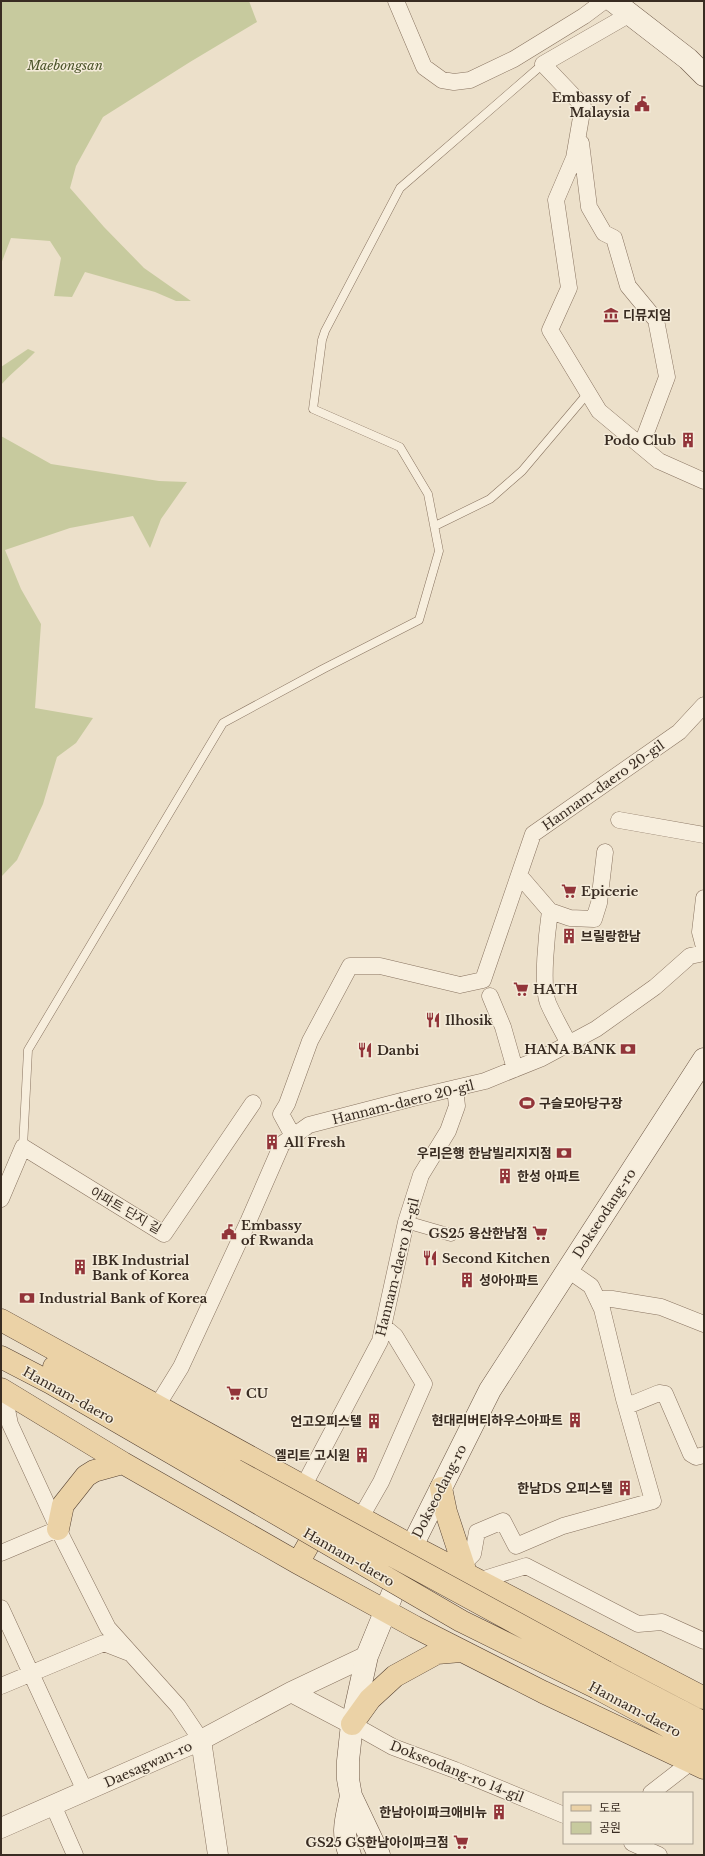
<svg xmlns="http://www.w3.org/2000/svg" width="705" height="1856" font-family="'Libre Baskerville','Noto Sans KR',serif">
	<rect width="100%" height="100%" fill="#ece0ca"/>
	<path fill="#c7ca9e" d="M1 1H249L257 22 190 62 103 117 76 166 70 188 104 227 144 268 191 301H176L155 292 85 272 72 297 54 296 61 258 50 241 11 238 1 264Z
		M28 349 35 352C24 364 11 373 1 385V367Z
		M1 436 51 464 159 481 187 482 161 519 150 548 133 516 70 528 5 550 21 589 41 624 35 708 93 718 76 743 57 757 43 804 17 860 1 877Z"/>
	<g fill="none" stroke-linecap="round" stroke-linejoin="round">
		<g stroke="#887360" stroke-width="9">
			<path id="service" d="M435 526 490 499 522 471 588 393
				M23 1147 28 1050 223 723 323 669 419 620 439 551 428 494 400 447 313 409 322 340 325 331 400 188 543 64"/>
		</g>
		<g stroke="#887360" stroke-width="13">
			<path id="pedestrian" d="M406 1222 451 1235"/>
		</g>
		<g stroke="#887360" stroke-width="17">
			<path id="minor" d="M396 1 424 67 442 80 454 82 470 80 514 59 584 16 604 1
				M630 14 543 64 583 106 574 158 556 200 569 288 550 330 599 411 659 461 704 481
				M581 143 589 207 604 233 614 238 628 286 656 320 667 377 641 446
				M619 820 704 835
				M519 875 550 911C547 932 541 985 548 1003 554 1017 562 1030 569 1044
				M704 898 700 932 704 947
				M550 911 570 918 594 919 599 903 605 852
				M490 996 503 1027 515 1069
				M293 1136 281 1114 287 1104 310 1041 350 966H380L460 985 483 980 533 834 679 732 704 705
				M1 1199 23 1147 164 1234 253 1103
				M597 1299H612L661 1307 704 1324
				M3 1390 10 1424 63 1539 108 1628 178 1706 201 1740
				M157 1406 181 1367 248 1222 282 1144 309 1125 413 1098 485 1081 542 1058 596 1029 655 987 690 956 704 953
				M627 1406 659 1393 665 1394 691 1454 696 1457 704 1455
				M303 1487 380 1341 406 1222 421 1175 448 1131 457 1106 455 1088
				M361 1517 381 1482 424 1384 395 1336 383 1326
				M1 1553 58 1529
				M463 1564 473 1554 477 1532 503 1521 516 1546 563 1526 653 1501 624 1399 602 1309 591 1286 568 1270
				M481 1580 526 1566 638 1624 662 1622 704 1641
				M1 1608 85 1791
				M1 1686 104 1643 127 1652
				M352 1724 393 1747 455 1770 564 1815
				M651 1793 691 1762
				M53 1805 75 1855
				M632 1843 659 1855"/>
		</g>
		<g stroke="#887360" stroke-width="21">
			<path id="tertiary" d="M291 1692 352 1724
				M201 1740 218 1855
				M1 1828 201 1740 291 1692 367 1656"/>
		</g>
		<g stroke="#6a5443" stroke-width="23">
			<path id="secondary" d="M613 1 688 59 704 75
				M350 1855C341 1832 346 1820 351 1796
				M379 1855 351 1796 348 1779V1761L352 1724 367 1656 412 1546 490 1390 704 1059"/>
		</g>
		<g stroke="#564233" stroke-width="23">
			<path id="primary" d="M1 1320 412 1546 704 1698
				M1 1357 51 1383 227 1485
				M54 1367 235 1470
				M1 1389 123 1463 298 1563 415 1627 543 1692 704 1768
				M441 1488 446 1512 466 1573
				M58 1529 63 1505 86 1476 94 1471 123 1463
				M298 1563 323 1519
				M606 1672 704 1723
				M597 1688 704 1746
				M352 1724 370 1699 395 1676 437 1653 461 1651"/>
		</g>
		<use href="#service" stroke="#f7eedd" stroke-width="8"/>
		<use href="#pedestrian" stroke="#f7eedd" stroke-width="12"/>
		<use href="#minor" stroke="#f7eedd" stroke-width="16"/>
		<use href="#tertiary" stroke="#f7eedd" stroke-width="20"/>
		<use href="#secondary" stroke="#f7eedd" stroke-width="22"/>
		<use href="#primary" stroke="#ebd2a6" stroke-width="22"/>
		<g stroke="#564233" stroke-width="23" stroke-linecap="butt">
			<path id="primary-bridge" d="M235 1470 606 1672
				M227 1485 461 1621 597 1688"/>
		</g>
		<use href="#primary-bridge" stroke="#ebd2a6" stroke-width="22"/>
	</g>
	<defs>
		<g id="civic-bare" transform="scale(1.2)"><path d="M-.6-6.5H3V-4.5H.6V-3L4-1V1h2V6H-6V1h2V-1L-.6-3ZM-1.2 2.5V6h2.4V2.5Z" fill="#923439" stroke="#f4ebd9" stroke-width="2.5" paint-order="stroke"/></g>
		<g id="museum-bare" transform="scale(1.2)"><path d="M0-6L6-3V-2H-6V-3ZM-5-1h2V3h-2ZM-1-1h2V3h-2ZM3-1h2V3H3ZM-6 4H6V6H-6Z" fill="#923439" stroke="#f4ebd9" stroke-width="2.5" paint-order="stroke"/></g>
		<g id="building-bare" transform="scale(1.2)"><path d="M-4-6H4V6H1V3H-1V6H-4ZM-2.5-4.3h1.7v1.8h-1.7ZM.8-4.3h1.7v1.8H.8ZM-2.5-1h1.7V.8h-1.7ZM.8-1h1.7V.8H.8Z" fill="#923439" stroke="#f4ebd9" stroke-width="2.5" paint-order="stroke"/></g>
		<g id="supermarket-bare" transform="scale(1.2)"><path d="M-6-5.5h2.5l.6 2H6L4.5 2H-2.5L-4.4-4H-6ZM-1.5 3.2a1.3 1.3 0 1 0 .1 0ZM3 3.2a1.3 1.3 0 1 0 .1 0Z" fill="#923439" stroke="#f4ebd9" stroke-width="2.5" paint-order="stroke"/></g>
		<g id="restaurant-bare" transform="scale(1.2)"><path d="M-5-6h1v4h1v-4h1v4h1v-4h1v5L-1.5 .5V6h-2V.5L-5-1ZM5-6V6H3V1.5H1.5Q1.5-4 5-6Z" fill="#923439" stroke="#f4ebd9" stroke-width="2.5" paint-order="stroke"/></g>
		<g id="bank-bare" transform="scale(1.2)"><path d="M-6-4H6V4H-6ZM0-2.3a2.3 2.3 0 1 0 0 4.6a2.3 2.3 0 1 0 0-4.6Z" fill="#923439" stroke="#f4ebd9" stroke-width="2.5" paint-order="stroke"/></g>
		<g id="stadium-bare" transform="scale(1.2)"><path d="M0-5a6.5 5 0 1 0 0 10a6.5 5 0 1 0 0-10ZM-3.5-1.8h7v3.6h-7Z" fill="#923439" stroke="#f4ebd9" stroke-width="2.5" paint-order="stroke"/></g>
	</defs>
	<g fill-rule="evenodd">
		<use href="#civic-bare" x="642" y="104"/>
		<use href="#museum-bare" x="611" y="315"/>
		<use href="#building-bare" x="688" y="440"/>
		<use href="#supermarket-bare" x="569" y="891"/>
		<use href="#building-bare" x="569" y="936"/>
		<use href="#supermarket-bare" x="521" y="989"/>
		<use href="#restaurant-bare" x="433" y="1020"/>
		<use href="#bank-bare" x="628" y="1049"/>
		<use href="#restaurant-bare" x="365" y="1050"/>
		<use href="#stadium-bare" x="527" y="1103"/>
		<use href="#building-bare" x="272" y="1142"/>
		<use href="#bank-bare" x="564" y="1153"/>
		<use href="#building-bare" x="505" y="1176"/>
		<use href="#civic-bare" x="229" y="1232"/>
		<use href="#supermarket-bare" x="540" y="1233"/>
		<use href="#restaurant-bare" x="430" y="1258"/>
		<use href="#building-bare" x="80" y="1267"/>
		<use href="#building-bare" x="467" y="1280"/>
		<use href="#bank-bare" x="27" y="1298"/>
		<use href="#supermarket-bare" x="234" y="1393"/>
		<use href="#building-bare" x="575" y="1420"/>
		<use href="#building-bare" x="374" y="1421"/>
		<use href="#building-bare" x="362" y="1455"/>
		<use href="#building-bare" x="625" y="1488"/>
		<use href="#building-bare" x="499" y="1812"/>
		<use href="#supermarket-bare" x="461" y="1842"/>
	</g>
	<g text-anchor="middle" stroke-width="3" stroke-linejoin="round" paint-order="stroke">
		<g font-size="13" font-style="italic" fill="#4b542a" stroke="#f4ebd9">
			<text x="65" y="70">Maebongsan</text>
		</g>
		<g font-size="13" font-weight="bold" fill="#392c22" stroke="#f4ebd9" text-anchor="start">
			<text x="630" y="102" text-anchor="end">Embassy of<tspan x="630" dy="15">Malaysia</tspan></text>
			<text x="623" y="320">디뮤지엄</text>
			<text x="676" y="445" text-anchor="end">Podo Club</text>
			<text x="581" y="896">Epicerie</text>
			<text x="581" y="941">브릴랑한남</text>
			<text x="533" y="994">HATH</text>
			<text x="445" y="1025">Ilhosik</text>
			<text x="616" y="1054" text-anchor="end">HANA BANK</text>
			<text x="377" y="1055">Danbi</text>
			<text x="539" y="1108">구슬모아당구장</text>
			<text x="284" y="1147">All Fresh</text>
			<text x="552" y="1158" text-anchor="end">우리은행 한남빌리지지점</text>
			<text x="517" y="1181">한성 아파트</text>
			<text x="241" y="1230">Embassy<tspan x="241" dy="15">of Rwanda</tspan></text>
			<text x="528" y="1238" text-anchor="end">GS25 용산한남점</text>
			<text x="442" y="1263">Second Kitchen</text>
			<text x="92" y="1265">IBK Industrial<tspan x="92" dy="15">Bank of Korea</tspan></text>
			<text x="479" y="1285">성아아파트</text>
			<text x="39" y="1303">Industrial Bank of Korea</text>
			<text x="246" y="1398">CU</text>
			<text x="563" y="1425" text-anchor="end">현대리버티하우스아파트</text>
			<text x="362" y="1426" text-anchor="end">언고오피스텔</text>
			<text x="350" y="1460" text-anchor="end">엘리트 고시원</text>
			<text x="613" y="1493" text-anchor="end">한남DS 오피스텔</text>
			<text x="487" y="1817" text-anchor="end">한남아이파크애비뉴</text>
			<text x="449" y="1847" text-anchor="end">GS25 GS한남아이파크점</text>
		</g>
		<g font-size="13" fill="#392c22" stroke="#f4ebd9">
			<text transform="translate(603 785) rotate(-35)" y="5">Hannam-daero 20-gil</text>
			<text transform="translate(403 1102) rotate(-14)" y="5">Hannam-daero 20-gil</text>
			<text transform="translate(126 1210) rotate(30)" y="5">아파트 단지 길</text>
			<text transform="translate(604 1213) rotate(-57)" y="5">Dokseodang-ro</text>
			<text transform="translate(397 1267) rotate(-76)" y="5">Hannam-daero 18-gil</text>
			<text transform="translate(69 1395) rotate(29)" y="5">Hannam-daero</text>
			<text transform="translate(439 1491) rotate(-63)" y="5">Dokseodang-ro</text>
			<text transform="translate(349 1557) rotate(30)" y="5">Hannam-daero</text>
			<text transform="translate(635 1709) rotate(28)" y="5">Hannam-daero</text>
			<text transform="translate(148 1764) rotate(-24)" y="5">Daesagwan-ro</text>
			<text transform="translate(457 1771) rotate(22)" y="5">Dokseodang-ro 14-gil</text>
		</g>
	</g>
	<rect width="705" height="1856" fill="none" stroke="#392c22" stroke-width="4"/>
	<rect x="563" y="1792" width="130" height="52" fill="#f4ebd9" stroke="#a99f90"/>
	<rect x="571" y="1805" width="20" height="6" fill="#ebd2a6" stroke="#a99f90"/>
	<text x="599" y="1812" font-size="12" fill="#392c22">도로</text>
	<rect x="571" y="1822" width="20" height="12" fill="#c7ca9e" stroke="#a99f90"/>
	<text x="599" y="1832" font-size="12" fill="#392c22">공원</text>
</svg>
